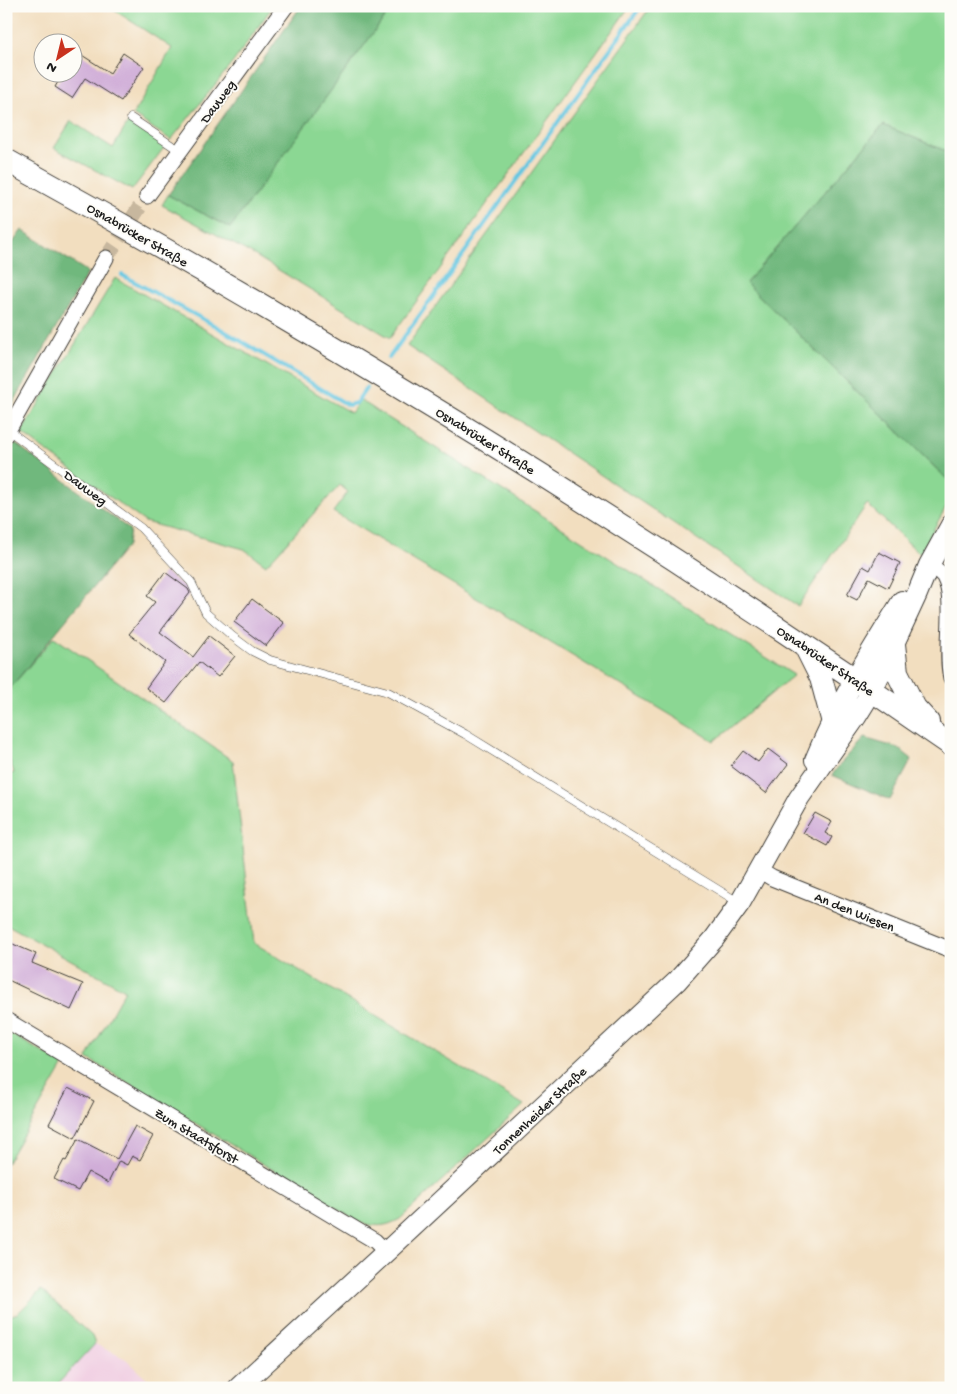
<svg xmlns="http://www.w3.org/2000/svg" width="957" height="1394" font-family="'Gochi Hand',sans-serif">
	<rect width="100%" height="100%" fill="#fdfcf7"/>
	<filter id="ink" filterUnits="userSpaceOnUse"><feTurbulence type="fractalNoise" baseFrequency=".02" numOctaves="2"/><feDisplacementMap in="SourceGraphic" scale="10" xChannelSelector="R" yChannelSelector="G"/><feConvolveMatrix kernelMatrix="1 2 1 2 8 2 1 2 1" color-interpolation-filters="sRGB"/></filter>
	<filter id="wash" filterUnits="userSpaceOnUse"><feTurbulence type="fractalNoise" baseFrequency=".0096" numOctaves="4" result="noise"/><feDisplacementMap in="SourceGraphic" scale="20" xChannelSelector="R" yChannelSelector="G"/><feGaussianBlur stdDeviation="1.12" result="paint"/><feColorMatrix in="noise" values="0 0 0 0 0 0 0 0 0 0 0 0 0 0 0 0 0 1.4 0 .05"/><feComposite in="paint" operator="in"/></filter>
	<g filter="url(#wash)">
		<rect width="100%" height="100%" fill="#f2debf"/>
		<path fill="#f1d0e3" d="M95 1344 126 1359 157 1388H54Z"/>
		<path fill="#8bd793" stroke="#547a58" d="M108 6H273L234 61 171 140 133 115 172 48Z
			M393 6H630L390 338 254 255 162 205 168 195 230 228Z
			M651 6H951V153L883 125 746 283 951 483V498L920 554 867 504 798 606 407 346Z
			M71 121 113 148 129 121 166 145 132 190 54 148Z
			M115 278 351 413 360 400 794 675 714 741 333 512 348 492 340 485 266 565 244 549 145 522 21 433Z
			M54 637 233 761 254 943 524 1105 400 1219C385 1227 378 1227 361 1223L87 1058 125 990 6 924V775L14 773 6 749V693Z
			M6 1031 64 1065 6 1164Z
			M41 1290 92 1336 95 1344 54 1388H14L6 1362V1317L18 1313Z"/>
		<path fill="#70b87d" stroke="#466a4c" d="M301 6H393L230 228 168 195Z
			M883 125 951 153V483L746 283Z
			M22 230 88 272 6 416V252Z
			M15 443 130 530 128 545 6 693V459Z
			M864 738 898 748 912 759 890 800 832 775 841 763Z"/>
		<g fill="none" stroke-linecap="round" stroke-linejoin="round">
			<path stroke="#63c6e1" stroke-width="4" d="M122 275 219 328 348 405 356 403 367 387
				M389 358 641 6"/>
		</g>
		<g id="blocks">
			<path fill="#d0add8" d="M77 52 110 73 123 53 144 67 121 101 85 78 72 98 55 87 64 72H72V59Z
				M879 552 900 563 888 588 869 578 857 600 847 595 863 566 870 570Z
				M165 572 188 589 190 593 160 632 193 657 209 636 235 656 218 677 199 662 166 703 146 688 165 662 129 634 155 602 147 596Z
				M252 599 284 623 266 646 234 622Z
				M768 749 788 764 766 793 731 766 743 751 758 762Z
				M815 813 832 822 825 833 832 837 827 846 803 833Z
				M6 941 36 954 32 963 83 984 71 1010 6 979Z
				M68 1088 94 1101 75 1138 49 1124Z
				M135 1126 153 1136 140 1160 132 1156 127 1165 119 1161 108 1183 88 1172 78 1191 54 1179 64 1160 66 1161 78 1139 117 1159Z"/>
		</g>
	</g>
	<g filter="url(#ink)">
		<use href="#blocks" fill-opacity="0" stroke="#3c3934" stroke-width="1"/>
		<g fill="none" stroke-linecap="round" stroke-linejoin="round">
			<path stroke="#c7b79e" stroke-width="15" stroke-dasharray="15 8" stroke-linecap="butt" d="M106 258 147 196"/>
			<g stroke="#3c3934" stroke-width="9">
				<path id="service" d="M131 118 180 151
					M8 430 141 528 191 582 206 613 232 636 252 651 270 660 388 692 465 734 738 902"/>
			</g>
			<g stroke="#3c3934" stroke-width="17">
				<path id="minor" d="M147 196 286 6
					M6 434 106 258
					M929 565C934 568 941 572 944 577 957 601 944 649 951 678
					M759 870 772 878 951 950
					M6 1020 375 1241 386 1252"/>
			</g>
			<g stroke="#3c3934" stroke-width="22">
				<path id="tertiary" d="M815 760C838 703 870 653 902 601
					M238 1388 386 1252 677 981 714 939 740 903 799 798 856 717 872 691 917 594 929 565 951 525"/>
			</g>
			<g stroke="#3c3934" stroke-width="24">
				<path id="secondary" d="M6 160C331 339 647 534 951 745
					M894 644 897 672 915 708 928 722
					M805 646 821 678 832 719"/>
			</g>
			<use href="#service" stroke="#fff" stroke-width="8"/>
			<use href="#minor" stroke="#fff" stroke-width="15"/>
			<use href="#tertiary" stroke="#fff" stroke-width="20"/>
			<use href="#secondary" stroke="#fff" stroke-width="22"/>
		</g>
	</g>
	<g text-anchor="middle" stroke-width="4" stroke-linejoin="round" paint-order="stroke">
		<g font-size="14" fill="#1c1c1c" stroke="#fdfcf7">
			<text transform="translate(217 101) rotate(-54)" y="5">Dauweg</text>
			<text transform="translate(138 234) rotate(30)" y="5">Osnabrücker Straße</text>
			<text transform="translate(486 440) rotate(32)" y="5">Osnabrücker Straße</text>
			<text transform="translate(86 487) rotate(36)" y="5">Dauweg</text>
			<text transform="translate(826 660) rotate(34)" y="5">Osnabrücker Straße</text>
			<text transform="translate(855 911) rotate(22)" y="5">An den Wiesen</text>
			<text transform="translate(539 1110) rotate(-43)" y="5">Tonnenheider Straße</text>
			<text transform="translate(197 1135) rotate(31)" y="5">Zum Staatsforst</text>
		</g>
	</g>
	<rect width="957" height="1394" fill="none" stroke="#fdfcf7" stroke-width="25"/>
	<g transform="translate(58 58) rotate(215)"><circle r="24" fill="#fdfcf7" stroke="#a3a29f"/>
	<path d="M0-4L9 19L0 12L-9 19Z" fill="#c8321e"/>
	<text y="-8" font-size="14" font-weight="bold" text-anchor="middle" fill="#1c1c1c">N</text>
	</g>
</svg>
